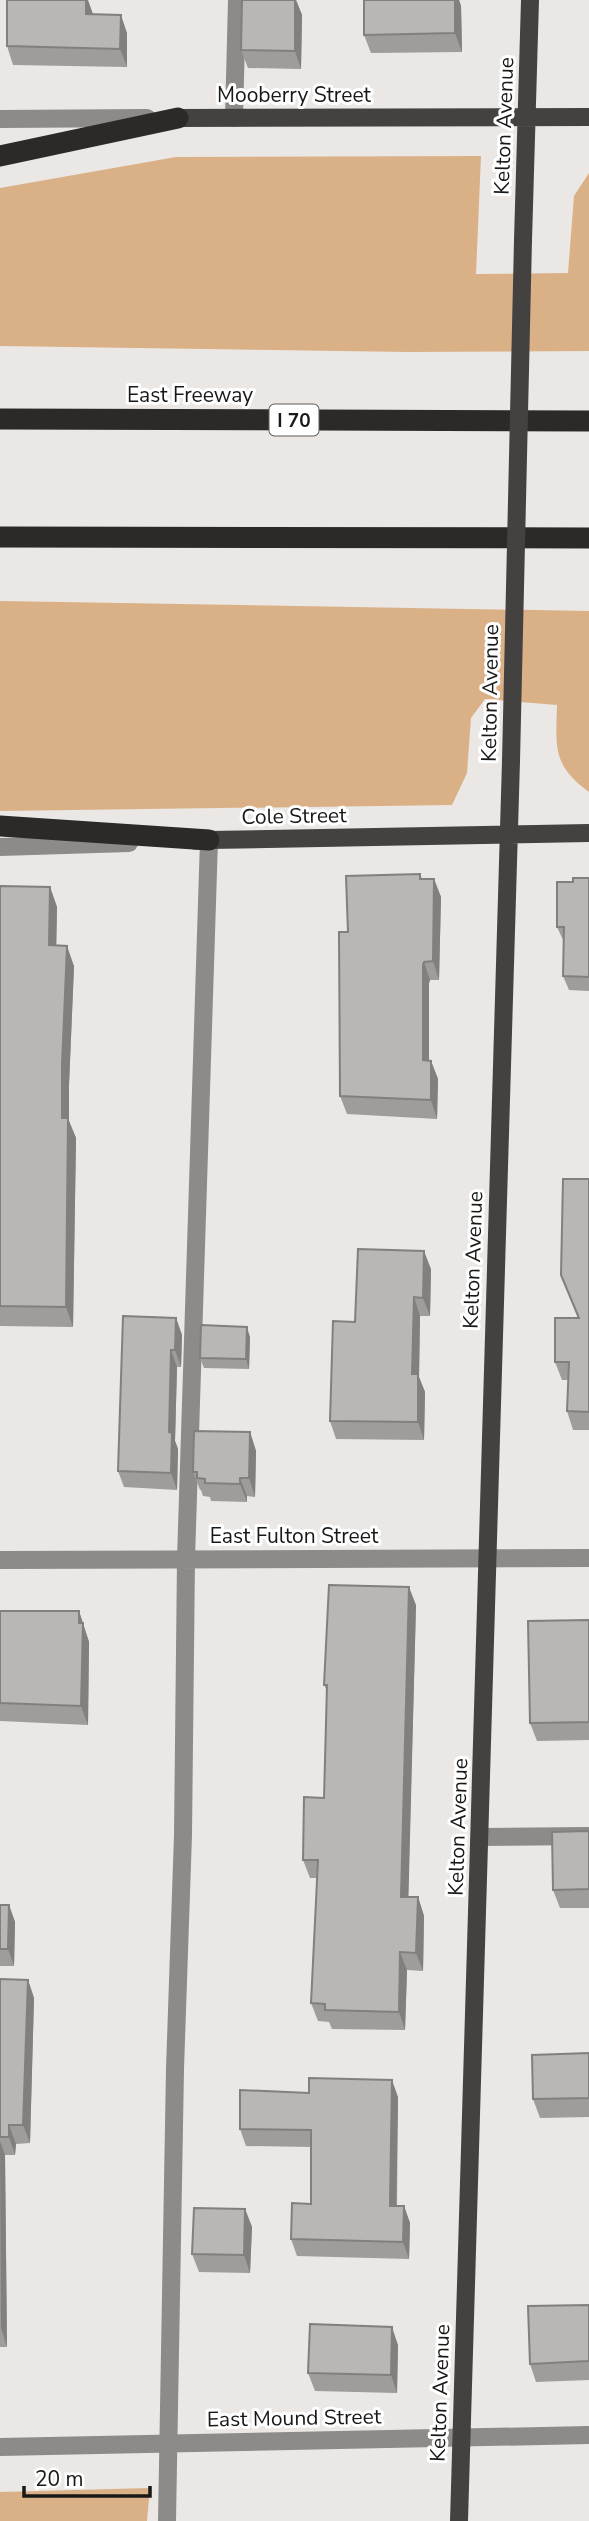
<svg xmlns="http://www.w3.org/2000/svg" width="589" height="2521" font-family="'Nunito Sans',sans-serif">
	<rect width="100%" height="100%" fill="#eae7e4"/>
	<path fill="#dab187" d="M481 156 476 274 568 273 574 196 589 173V351L408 352 0 346V188L176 157Z
		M0 601 589 611V792C552 765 556 747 557 705L485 699 471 718 467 773 452 805 0 811Z
		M150 2488 147 2521H0V2492Z"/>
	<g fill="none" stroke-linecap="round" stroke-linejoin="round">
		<path stroke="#8c8b8a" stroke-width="18" d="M234 118 237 0
			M0 119 147 118
			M0 847 129 843
			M0 1560 589 1558
			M480 1837 589 1836
			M0 2447 589 2435
			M167 2521 175 2069 183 1835 186 1559 209 840 196 841"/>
		<path stroke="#444240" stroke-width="18" d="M178 118 589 117
			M523 240 530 0
			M209 840 589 833
			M459 2521 511 761"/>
		<path stroke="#2c2927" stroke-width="21" d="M0 156 178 118
			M0 419 589 421
			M0 537 589 538
			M0 826 209 840"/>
		<path stroke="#444240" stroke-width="18" d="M511 761 523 240"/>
	</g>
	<path fill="#9f9d9a" d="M242 0H296L302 15 301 69 248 68 241 50Z
		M364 0H459L461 6 462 52 371 53 364 35Z
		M93 14 127 33V67L13 65 7 46Z
		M420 874 422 879H434L441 897 439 980H430L429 983V1060L431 1061 438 1079 437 1119 347 1114 340 1096 348 932Z
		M589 878V991L569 990 563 976 564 942 557 927 573 882Z
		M0 886 50 887 57 907 56 945 74 966 69 1085V1121L76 1138 73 1327 0 1326Z
		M589 1179V1430H573L567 1411 568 1380H562L555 1362 578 1318 561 1275Z
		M431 1269 430 1316H420L419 1377 425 1392 424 1440 336 1439 330 1421 355 1322Z
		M176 1318 182 1335 181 1367H177L175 1441 178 1449 177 1490 124 1487 118 1471Z
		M250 1337 249 1369 204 1368 200 1358Z
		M250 1432 256 1451 255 1497 247 1496V1502L211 1501 210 1497 203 1496 201 1490H200L193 1472Z
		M416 1605 408 1897H418L424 1916 423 1971 407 1970 405 2030 332 2029 329 2022 318 2021 311 2003 318 1878H310L303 1860 324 1798 327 1691 324 1685Z
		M0 1611H79L89 1642 88 1725 0 1721Z
		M589 1620V1740L537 1741 530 1723Z
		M589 1831V1908H560L553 1890Z
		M0 1905H9L15 1922 14 1966H0Z
		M0 1979 28 1980 34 1998 30 2143 16 2144 15 2155H5L7 2347H0Z
		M589 2053V2117L540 2118 533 2099Z
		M398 2097 397 2206H404L410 2223 409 2259 297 2256 291 2239 311 2204V2147L246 2146 240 2129Z
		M245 2209 252 2227 250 2273 199 2272 192 2254Z
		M589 2305V2380L536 2382 530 2364Z
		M398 2345 397 2393 315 2391 308 2373Z"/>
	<path fill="#827f7d" d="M86 0H88L93 14 92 33 86 14Z
		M295 0H296L302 15 301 69 295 51Z
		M455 0H459L461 6 462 52 455 33Z
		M121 15 127 33V67L120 49Z
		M434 879 441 897 439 980 433 961Z
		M50 887 57 907 56 965 49 945Z
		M67 946 74 966 69 1085V1121L76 1138 73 1327 66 1307 62 1118V1065Z
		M424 962 430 980 429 983V1079L423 1060V965Z
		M431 1061 438 1079 437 1119 431 1100Z
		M424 1251 431 1269 430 1316 423 1298Z
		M414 1297 420 1316 419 1377 425 1392 424 1440 418 1422 412 1374Z
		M176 1318 182 1335 181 1367 175 1350Z
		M247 1327 250 1337 249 1369 246 1359Z
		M171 1350 177 1367 175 1441 178 1449 177 1490 171 1473 169 1432Z
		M250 1432 256 1451 255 1497 249 1478Z
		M240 1478 247 1496V1502L240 1484Z
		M409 1587 416 1605 408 1915 401 1897Z
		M79 1611 89 1642 88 1725 81 1706Z
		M418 1897 424 1916 423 1971 416 1953Z
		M9 1905 15 1922 14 1966 8 1949Z
		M400 1952 407 1970 405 2030 399 2012Z
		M28 1980 34 1998 30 2143 23 2125Z
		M392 2080 398 2097 396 2223 390 2206Z
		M9 2125 16 2144 15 2155 9 2137Z
		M0 2141 5 2155 7 2347 1 2328Z
		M404 2206 410 2223 409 2259 403 2242Z
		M245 2209 252 2227 250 2273 244 2255Z
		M392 2327 398 2345 397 2393 391 2375Z"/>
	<path fill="#b9b6b3" stroke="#827f7d" stroke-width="2" d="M7 0H86V14L121 15 120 49 7 46Z
		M242 0H295V51L241 50Z
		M364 0H455V33L364 35Z
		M420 874V879H434L433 961 424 962 423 965V1060L431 1061V1100L340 1096 339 932H348L346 876Z
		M573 878H589V977L563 976 564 927H557V882H573Z
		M0 886 50 887 49 945 67 946 62 1065V1118H68L66 1307 0 1306Z
		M563 1179H589V1412L567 1411 569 1362H555V1318H579L561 1275Z
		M358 1249 424 1251 423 1298 414 1297 412 1374H418V1422L330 1421 333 1321 355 1322Z
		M123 1316 176 1318 175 1350H171L169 1432 172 1433 171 1473 118 1471Z
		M201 1325 247 1327 246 1359 200 1358Z
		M194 1431 250 1432 249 1478H240V1484L205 1483V1479L197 1478V1472H193Z
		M329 1585 409 1587 401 1897H418L416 1953 400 1952 399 2012 325 2010V2004L311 2003 318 1860H303L304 1797 324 1798 327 1685H324Z
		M0 1611H79V1623H83L81 1706 0 1703Z
		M589 1620V1722L530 1723 528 1621Z
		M589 1831V1889L553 1890 552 1832Z
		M0 1905H9L8 1949H0Z
		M0 1979 28 1980 23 2125H9V2137H0Z
		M589 2053V2098L533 2099 532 2055Z
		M309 2078 392 2080 390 2206H404L403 2242 291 2239 292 2203 311 2204V2130L240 2129V2090L309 2093Z
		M194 2208 245 2209 244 2255 192 2254Z
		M589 2305V2361L530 2364 528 2306Z
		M310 2324 392 2327 391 2375 308 2373Z"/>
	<g text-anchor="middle" stroke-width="6" stroke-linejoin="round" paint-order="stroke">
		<rect fill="#fff" stroke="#5e5d5d" stroke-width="2" x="269.5" y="404.5" width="49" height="31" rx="5"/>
		<g font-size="19" font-weight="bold" fill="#191817">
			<text x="294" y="427">I 70</text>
		</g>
		<g font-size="21" fill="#191817" stroke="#fff">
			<text x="294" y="102">Mooberry Street</text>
			<text transform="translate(504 126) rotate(-88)" y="7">Kelton Avenue</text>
			<text x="190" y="402">East Freeway</text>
			<text transform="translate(490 693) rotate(-89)" y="7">Kelton Avenue</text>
			<text transform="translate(294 816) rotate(-1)" y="7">Cole Street</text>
			<text transform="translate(473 1260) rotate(-88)" y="7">Kelton Avenue</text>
			<text x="294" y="1543">East Fulton Street</text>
			<text transform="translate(458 1827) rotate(-88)" y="7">Kelton Avenue</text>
			<text transform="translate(440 2393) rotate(-88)" y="7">Kelton Avenue</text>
			<text transform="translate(294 2418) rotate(-1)" y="7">East Mound Street</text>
		</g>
	</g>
	<path d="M24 2486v10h126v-10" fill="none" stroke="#191817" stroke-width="3.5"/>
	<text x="35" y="2486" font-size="21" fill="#191817" stroke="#ffffff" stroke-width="5" paint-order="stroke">20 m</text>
</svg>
